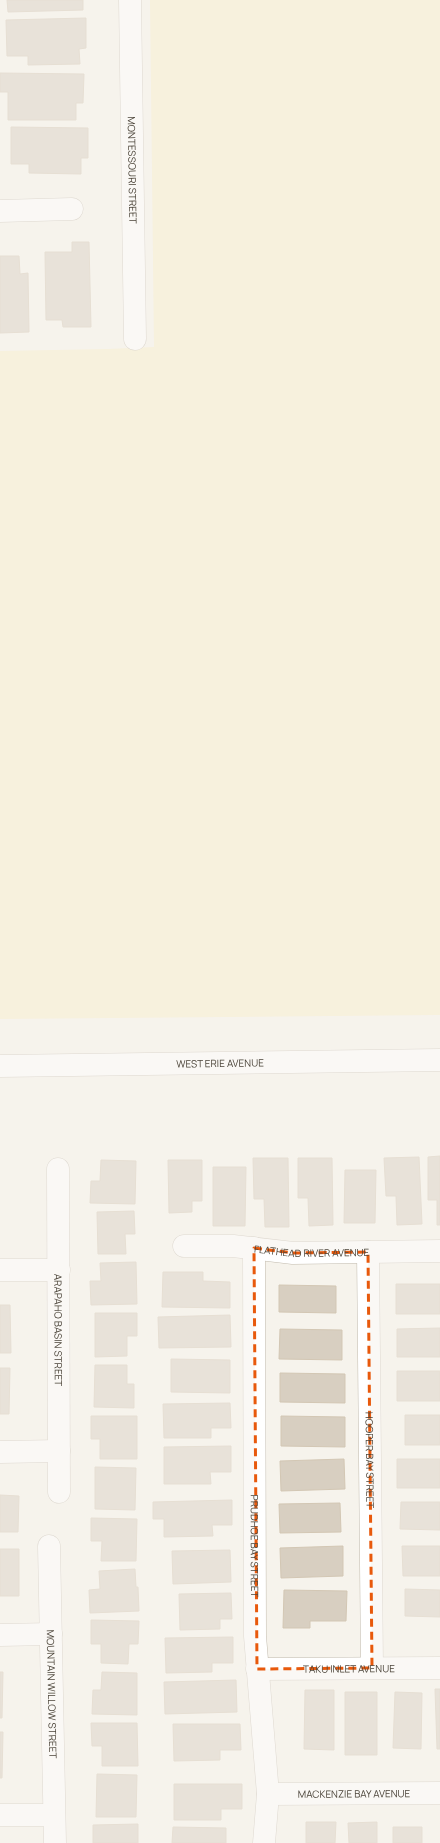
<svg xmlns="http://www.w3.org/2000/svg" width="440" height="1843" font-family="Manrope,sans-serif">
	<rect width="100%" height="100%" fill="#f6f3ec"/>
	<path fill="#f9efc9" d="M150 0H440V1015L0 1019V351L108 349 154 347Z"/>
	<path fill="#d8cfc1" stroke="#d3c7b4" d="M7 0H83V10L8 12Z
		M86 18V48L79 49 80 64 28 65V56H7L6 20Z
		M0 73 84 74 83 103H76V120H8V92H0Z
		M11 127 88 128V158H81V174L29 173V164H11Z
		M72 242H89L91 327H63L62 320H46L45 252H72Z
		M0 256H19L20 274 28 273 29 332 0 333Z
		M440 1156V1225H437V1200H428V1157Z
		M419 1157 422 1224 397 1225 396 1196H386L384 1158Z
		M253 1158H288L289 1227H265L264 1199H254Z
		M298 1158H332L333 1225 309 1226 308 1198H298Z
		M101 1160 136 1161 135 1204 90 1203 91 1181H100Z
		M168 1160H202V1201H192V1212L169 1213Z
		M213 1167H246L245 1226H213Z
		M345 1170H376L375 1223H344Z
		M134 1211 135 1234H125L126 1254H98L97 1212Z
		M136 1262 137 1304 91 1305 90 1281H101L100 1263Z
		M163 1272H203V1281L230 1282V1308L162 1307Z
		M396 1284H440V1314H396Z
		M279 1285 336 1286V1313L279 1312Z
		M0 1305H10L11 1353H0Z
		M95 1313H137V1336H127V1356L95 1357Z
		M230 1315 231 1347 159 1348 158 1317Z
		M440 1328V1357H397V1329Z
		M280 1329 342 1330V1360L279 1359Z
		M171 1359 230 1360V1393L171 1392Z
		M95 1365H127V1384H134V1408L94 1407Z
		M0 1368H10L9 1414H0Z
		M397 1371H440V1401H397Z
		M280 1373 345 1374V1403L280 1402Z
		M230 1403 231 1428H211V1438H164L163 1404Z
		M405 1415H440V1445H405Z
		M91 1416H137V1459H100V1439H91Z
		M281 1416 345 1417V1447L281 1446Z
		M231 1446V1472H210L211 1484H164V1447Z
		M344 1459 345 1489 281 1491 280 1461Z
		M397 1459H440V1488H397Z
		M95 1467 136 1468 135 1510 95 1509Z
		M0 1495 19 1496 18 1532H0Z
		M232 1500V1525H212L213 1536 164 1537V1519H153V1502Z
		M401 1502H440V1530L400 1529Z
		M340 1503 341 1532 280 1533 279 1504Z
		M91 1518 137 1519 136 1561H101L102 1541H91Z
		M343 1546V1576L281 1578 280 1548Z
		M402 1546H440V1576H403Z
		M0 1549H19V1596H0Z
		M230 1550 231 1582 173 1584 172 1551Z
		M135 1569 136 1587H138L139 1611 90 1613 89 1590 100 1589 99 1571Z
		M405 1589 440 1590V1617L405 1616Z
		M284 1590 347 1591 346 1621H310V1628H283Z
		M231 1593 232 1619H220V1629L180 1630 179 1594Z
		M91 1620 139 1621 138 1644H129L128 1664 101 1663V1644H91Z
		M233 1637V1663H212V1672L166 1673 165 1638Z
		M0 1672H3L2 1718H0Z
		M102 1672 137 1673V1715L92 1714 93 1690H101Z
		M236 1680 237 1712 165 1714 164 1682Z
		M435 1689H440V1749H437Z
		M305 1690H334V1750L304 1749Z
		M345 1692H377V1755H345Z
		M395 1692 422 1693 421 1749 393 1748Z
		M91 1723H137L138 1766H102V1746H92Z
		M173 1724H240L241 1750H220V1760L174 1761Z
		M0 1732H3L2 1778H0Z
		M97 1774 137 1775 136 1817H96Z
		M174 1784H242V1809H221V1820H174Z
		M306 1822H336L335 1843H306Z
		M377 1822V1843H349L348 1823Z
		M138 1824V1843H93V1825Z
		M173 1827 226 1828V1843H172Z
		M393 1827H422V1843H393Z"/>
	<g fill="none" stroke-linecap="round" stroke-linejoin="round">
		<g stroke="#c2bbae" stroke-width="23">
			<g id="minor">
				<path id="s1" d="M130 0 135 339"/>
				<path d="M0 211 72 209"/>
				<path id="s2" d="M0 1066 440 1060"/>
				<path id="s3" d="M58 1169 59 1492"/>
				<path id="s4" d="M184 1246H233L293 1253 440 1251"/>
				<path id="s5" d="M254 1248 255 1636 268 1794 264 1843"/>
				<path id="s6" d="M368 1252 372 1668"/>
				<path d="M0 1270H59"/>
				<path d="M0 1452 59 1451"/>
				<path id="s7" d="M49 1546 55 1843"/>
				<path d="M0 1635 51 1634"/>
				<path id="s8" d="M257 1669 440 1668"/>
				<path id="s9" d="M268 1794 440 1793"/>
				<path d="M0 1815H54"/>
			</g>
		</g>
		<use href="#minor" stroke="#fff" stroke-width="22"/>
	</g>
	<path d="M0 0H440V1843H0ZM254 1248 293 1253 368 1252 372 1668 257 1669Z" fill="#f6f3ec" fill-opacity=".55" fill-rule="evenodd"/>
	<path fill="none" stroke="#e8590c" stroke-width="3" stroke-dasharray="8 5" stroke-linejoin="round" d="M254 1248 293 1253 368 1252 372 1668 257 1669Z"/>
	<g text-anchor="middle" stroke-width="4" stroke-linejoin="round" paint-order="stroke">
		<g font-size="10" fill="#4b4439" stroke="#fff">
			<text dy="4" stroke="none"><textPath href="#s1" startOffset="170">MONTESSOURI STREET</textPath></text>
			<text dy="4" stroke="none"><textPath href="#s2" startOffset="220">WEST ERIE AVENUE</textPath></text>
			<text dy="4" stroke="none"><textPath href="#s4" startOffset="128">FLATHEAD RIVER AVENUE</textPath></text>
			<text dy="4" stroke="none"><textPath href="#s3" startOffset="161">ARAPAHO BASIN STREET</textPath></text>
			<text dy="4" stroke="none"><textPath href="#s6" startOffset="208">HOOPER BAY STREET</textPath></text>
			<text dy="4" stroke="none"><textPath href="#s5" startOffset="298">PRUDHOE BAY STREET</textPath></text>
			<text dy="4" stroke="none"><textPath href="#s8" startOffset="92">TAKU INLET AVENUE</textPath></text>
			<text dy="4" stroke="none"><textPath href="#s7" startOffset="148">MOUNTAIN WILLOW STREET</textPath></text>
			<text dy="4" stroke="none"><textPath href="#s9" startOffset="86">MACKENZIE BAY AVENUE</textPath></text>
		</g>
	</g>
</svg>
